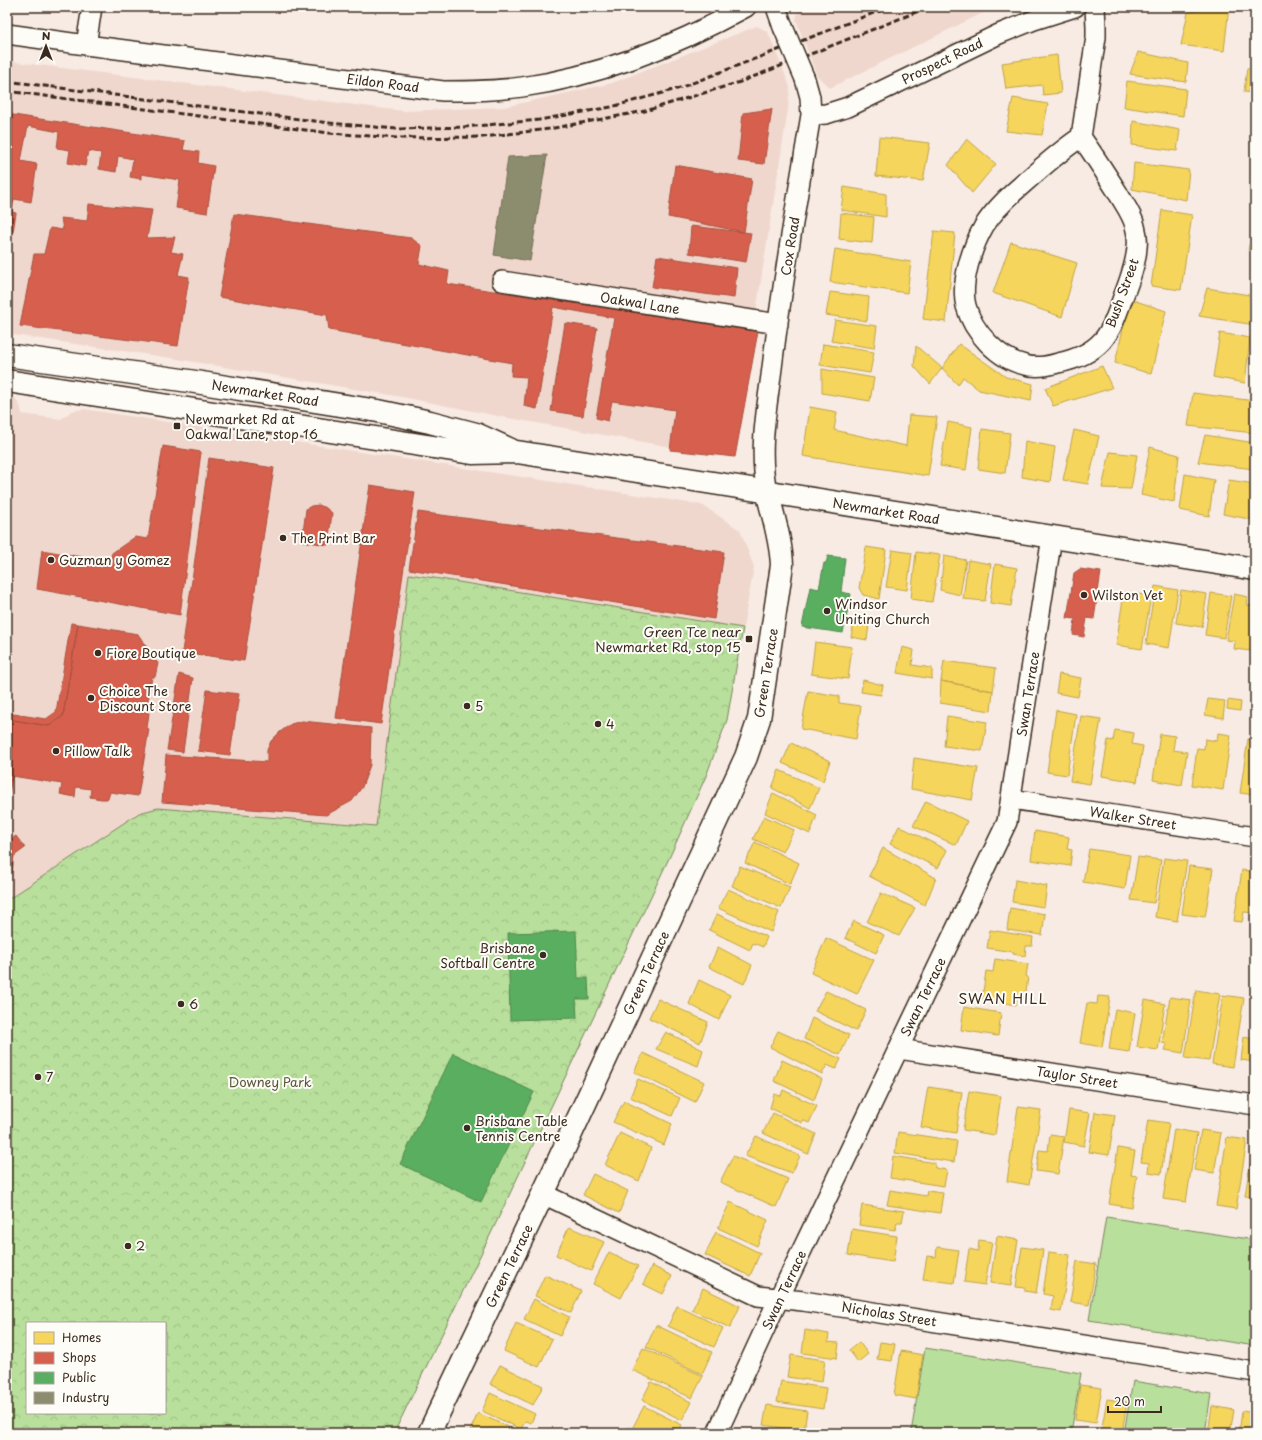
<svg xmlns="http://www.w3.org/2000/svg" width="1262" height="1440" font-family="'Playpen Sans',sans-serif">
	<defs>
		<pattern id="park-crowns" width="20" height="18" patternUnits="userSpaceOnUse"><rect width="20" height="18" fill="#b8df9b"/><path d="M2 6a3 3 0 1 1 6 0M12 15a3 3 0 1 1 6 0" fill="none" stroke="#9fc085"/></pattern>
	</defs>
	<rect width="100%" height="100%" fill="#f7ebe4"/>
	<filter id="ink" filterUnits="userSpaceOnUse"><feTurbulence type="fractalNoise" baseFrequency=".025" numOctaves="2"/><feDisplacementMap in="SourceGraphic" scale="8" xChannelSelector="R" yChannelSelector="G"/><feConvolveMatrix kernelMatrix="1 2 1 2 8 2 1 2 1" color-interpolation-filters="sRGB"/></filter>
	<g filter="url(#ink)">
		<path fill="#f0d7cd" d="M799 7H995L830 88 817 76 796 20Z
			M757 26 768 32 790 87 788 109 733 458 503 417 402 397 171 358 7 334V61L403 111 504 107 612 83Z
			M7 393 16 399 21 408 22 414 61 419 72 411 84 409 702 505 740 530 754 567 743 628 409 574 376 826 158 808 139 813 7 900Z"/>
		<path fill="#b8df9b" stroke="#7a845c" d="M1106 1217 1255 1240V1346L1089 1320Z
			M925 1348 1081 1373 1071 1433H911Z
			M1133 1381 1211 1394 1205 1433H1124Z"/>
		<path fill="url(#park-crowns)" stroke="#7a845c" fill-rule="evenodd" d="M409 574 743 628 727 720 706 776 671 854 495 1225 394 1433H7V900L139 813 158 808 376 826ZM27 1323H165V1413H27Z"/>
		<path fill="#f6d55c" stroke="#bea249" d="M1199 7H1229L1224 51 1181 45 1188 12 1198 11Z
			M1138 52 1188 63 1186 82 1130 74Z
			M1057 55 1061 93 1043 95 1042 85 1006 89 1002 63Z
			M1247 68 1255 69V93L1244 92Z
			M1127 81 1186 89 1183 116 1124 107Z
			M1013 98 1048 104 1042 135 1006 131Z
			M1133 121 1180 130 1177 151 1132 145Z
			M879 137 930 143 923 181 876 176Z
			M967 139 996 164 972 193 948 165Z
			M1134 163 1189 170 1186 200 1132 189Z
			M844 187 886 194V217L841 210Z
			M1162 210 1192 215 1181 290 1151 286Z
			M841 213 874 217 872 243 839 239Z
			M1255 217V251L1248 250Z
			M934 231 955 233 946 322 923 319Z
			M1011 242 1077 263 1062 317 993 293Z
			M835 249 911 262 907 293 830 282Z
			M1255 260V287L1251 286Z
			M1207 288 1255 296V325L1199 316Z
			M830 292 869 297 867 321 826 315Z
			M1130 299 1166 311 1151 374 1115 363Z
			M835 320 877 326 874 348 831 341Z
			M1220 333 1250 338 1245 383 1213 377Z
			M823 344 874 352 870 373 820 365Z
			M959 344 1006 377 1033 384 1031 401 979 390 963 377 958 385 942 368Z
			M916 346 942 368 930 384 914 366Z
			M1102 366 1112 388 1053 406 1045 388Z
			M822 369 874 378 870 401 822 393Z
			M1193 393 1255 401V433L1188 426Z
			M810 407 837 412 834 430 906 446 909 415 937 417 928 476 803 456Z
			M948 422 972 427 966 470 940 466Z
			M982 429 1010 433 1005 473 978 469Z
			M1074 430 1099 436 1088 484 1063 480Z
			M1205 435 1255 443V462L1254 469 1198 462Z
			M1025 441 1055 447 1050 482 1022 477Z
			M1150 447 1179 455 1174 502 1141 495Z
			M1110 452 1137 455 1131 489 1102 488Z
			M1185 474 1214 480 1209 516 1180 510Z
			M1229 480 1255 484V512L1254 520 1223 514Z
			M866 547 886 550 879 599 863 595 859 588Z
			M892 550 912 553 907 590 886 587Z
			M916 552 940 555 932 602 911 599Z
			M944 556 966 560 960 595 940 590Z
			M968 560 991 564 985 601 963 599Z
			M995 564 1017 568 1011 606 990 603Z
			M1155 586 1178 590 1169 648 1146 644Z
			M1181 590 1207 594 1202 627 1176 623Z
			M1124 592 1151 596 1142 649 1116 645Z
			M1211 593 1231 596 1224 638 1205 635Z
			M1234 594 1248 597 1247 605 1255 606V625L1251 651 1234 649 1235 641 1226 640Z
			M854 621 869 624 867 640 851 637Z
			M815 642 852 647 848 679 811 674Z
			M902 647 914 650 912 665 932 668V679L897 673Z
			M944 661 996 668 993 691 941 681Z
			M1059 674 1081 678 1078 697 1056 693Z
			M863 680 883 685 881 695 861 692Z
			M941 681 993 691 991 711 940 703Z
			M808 691 839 696V703L861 706 856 739 801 729Z
			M1208 699 1225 701 1223 718 1205 715Z
			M1228 700 1241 702 1240 711 1227 709Z
			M1056 710 1076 714 1067 775 1047 772Z
			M947 716 987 722 982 751 944 746Z
			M1081 716 1101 719 1090 784 1070 781Z
			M1115 730 1134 733 1132 744 1143 746 1137 782 1102 776 1108 740 1113 741Z
			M1218 733 1231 735 1223 790 1192 785 1197 748 1204 749 1205 739 1217 741Z
			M1160 734 1175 736 1173 750 1187 752 1182 785 1153 780Z
			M1248 739 1255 740V795L1240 793Z
			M791 743 830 761 823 781 782 763Z
			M914 758 978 768 972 800 911 789Z
			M779 770 819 788 810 808 772 788Z
			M773 793 817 815 810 834 765 813Z
			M926 801 967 821 956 845 913 826Z
			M764 816 794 830 783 852 753 839Z
			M899 826 947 850 938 868 890 844Z
			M1035 831 1069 837 1067 849 1072 850 1070 866 1031 860Z
			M755 842 799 863 790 884 745 863Z
			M883 848 936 878 925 905 869 876Z
			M1089 849 1130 855 1125 889 1083 882Z
			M1138 857 1161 860 1154 903 1131 900Z
			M1164 858 1187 861 1177 921 1155 917Z
			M740 866 790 887 781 908 732 886Z
			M1189 866 1213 869 1205 917 1182 914Z
			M1242 870 1255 872V913L1244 912 1242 922 1234 921Z
			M1015 880 1047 886 1044 907 1012 902Z
			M728 889 779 912 771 932 718 908Z
			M881 893 915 908 899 936 867 922Z
			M1010 908 1045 914 1042 935 1007 930Z
			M717 914 767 937 763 947 753 943 750 950 709 930Z
			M854 921 884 935 876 953 845 938Z
			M990 930 1033 937 1032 946H1026L1025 956 1013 954V952L987 948Z
			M826 938 874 960 857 994 811 973Z
			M718 947 752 965 744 984 709 967Z
			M995 959 1028 964 1026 976 1028 977 1025 999 1017 998 1016 1005 982 999 986 971 993 972Z
			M699 980 730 995 719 1020 689 1004Z
			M1196 990 1220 994 1209 1061 1185 1058Z
			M826 991 866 1010 856 1031 815 1011Z
			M1223 995 1244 998 1233 1067 1212 1064Z
			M1098 996 1110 997 1102 1047 1080 1043 1087 1003 1097 1004Z
			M1170 997 1191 1000 1183 1053 1165 1050 1167 1044 1162 1043Z
			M658 999 708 1022 700 1043 649 1018Z
			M1145 1000 1165 1004 1158 1050 1137 1047Z
			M964 1007 1001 1013 998 1036 961 1030Z
			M1115 1009 1135 1013 1129 1052 1109 1049Z
			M812 1018 849 1035 840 1055 804 1039Z
			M1255 1027V1062L1241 1060 1244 1037 1253 1039Z
			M778 1031 841 1059 836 1069 827 1065 822 1074 770 1047Z
			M666 1032 703 1050 698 1066 656 1049Z
			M643 1053 704 1082 695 1102 634 1072Z
			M782 1060 822 1079 814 1100 774 1081Z
			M638 1079 680 1098 672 1116 630 1097Z
			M928 1087 962 1092 956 1133 921 1127Z
			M783 1090 817 1106 809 1123 802 1120V1123L770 1108 774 1094 781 1096Z
			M969 1091 1001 1096 995 1135 963 1130Z
			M624 1101 672 1124 664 1145 613 1122Z
			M1018 1107 1041 1110 1029 1185 1007 1181Z
			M1069 1110 1090 1113 1084 1146 1064 1142Z
			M1095 1112 1115 1115 1109 1155 1089 1152Z
			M773 1113 816 1134 808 1154 763 1133Z
			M1148 1120 1169 1123 1161 1174 1148 1172 1149 1163 1141 1162Z
			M1174 1129 1197 1133 1186 1202 1163 1199Z
			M1201 1130 1221 1133 1214 1173 1194 1170Z
			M898 1132 957 1141 954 1162 895 1153Z
			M620 1133 651 1148 639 1181 605 1165Z
			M1050 1135 1064 1137 1058 1174 1036 1171 1039 1150 1048 1151Z
			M756 1136 800 1156 792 1173 745 1156Z
			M1227 1137 1247 1140 1236 1209 1216 1206Z
			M1254 1139H1255V1197L1245 1196Z
			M1118 1148 1135 1151 1131 1175 1137 1176 1132 1208 1109 1204Z
			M733 1156 788 1179 776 1207 720 1182Z
			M893 1156 935 1163V1168L947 1170 944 1186 890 1178Z
			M593 1174 628 1191 619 1213 583 1195Z
			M890 1190 926 1196 927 1191 943 1193 940 1213 887 1205Z
			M730 1202 768 1220 757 1246 718 1228Z
			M862 1205 904 1211 902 1222H897L895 1230 859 1225Z
			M569 1227 604 1242 591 1271 556 1255Z
			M852 1229 897 1236 893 1262 848 1255Z
			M716 1232 760 1253 750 1276 705 1255Z
			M997 1236 1018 1240 1011 1286 990 1283Z
			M979 1240 992 1242 985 1285 964 1282 969 1249 978 1251Z
			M937 1247 959 1250 954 1283 923 1279 927 1256 936 1257Z
			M1022 1247 1043 1250 1036 1293 1025 1291V1288L1016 1287Z
			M609 1252 638 1266 621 1298 593 1284Z
			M1049 1252 1070 1255 1061 1312 1051 1310 1053 1296 1043 1294Z
			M1077 1261 1096 1264 1089 1305 1070 1302Z
			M652 1266 672 1276 663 1294 643 1284Z
			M545 1275 581 1291 571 1313 535 1296Z
			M703 1288 740 1306 730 1328 692 1310Z
			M534 1299 569 1317 560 1336 524 1319Z
			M677 1306 723 1328 714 1347 668 1326Z
			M516 1323 552 1339 539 1367 504 1351Z
			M656 1325 712 1352 702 1374 646 1347Z
			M805 1330 829 1334 828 1342 839 1343 837 1358 802 1353Z
			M859 1342 868 1354 858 1362 849 1350Z
			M880 1342 895 1344 892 1361 877 1359Z
			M643 1348 703 1376 692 1398 632 1370Z
			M901 1351 923 1355 916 1399 894 1395Z
			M791 1355 825 1360 822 1382 787 1377Z
			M500 1365 543 1386 533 1405 490 1384Z
			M781 1381 826 1388 823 1409 777 1402Z
			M651 1382 691 1402 682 1420 642 1400Z
			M1080 1385 1102 1388 1096 1423 1075 1420Z
			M490 1393 535 1414 531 1423 525 1421 521 1429 482 1411Z
			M1107 1399 1127 1402 1122 1433H1101Z
			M767 1405 807 1411 804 1431 763 1425Z
			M644 1406 682 1425 678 1433H646L633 1427Z
			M1212 1406 1234 1410 1230 1433H1208Z
			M1242 1411 1255 1413V1433H1239Z
			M478 1413 521 1433H469Z
			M628 1427 641 1433H625Z"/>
		<path fill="#d6604d" stroke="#a8503f" d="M772 109 764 164 738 161 743 113Z
			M7 114 185 141 183 150 199 152 198 163 214 166 207 213 176 208 180 180 141 174V179L130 177 133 159 118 156 116 172 99 169 101 153 88 151 85 166 68 163 70 150 57 148 59 132 28 126 21 161 37 164 31 202 14 199 12 212 16 213 13 232 7 231Z
			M675 165 752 179 744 232 668 217Z
			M89 204 152 210 147 238 175 237 171 252 183 254 178 275 189 277 178 346 20 326 34 254H44L50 228 63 230 61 218 87 221Z
			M234 214 411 238 422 246 419 264 449 271 447 284 758 331 735 457 670 450 675 410 612 401 608 421 596 418 614 318 553 307 537 409 524 406 527 377 511 376 512 363 329 330 327 315 219 297Z
			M691 226 751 233 746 262 689 253Z
			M657 256 737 268 734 298 652 287Z
			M565 323 597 328 583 416 551 411Z
			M163 446 201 452 180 615 37 589 42 550 110 562 112 553 135 537 148 539Z
			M209 458 274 468 244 661 182 652Z
			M370 485 415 492 381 724 336 718Z
			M319 505 326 508 332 513 328 545 302 541 306 509 311 506Z
			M418 512 724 552 714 619 409 569Z
			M1080 569 1101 572 1094 619 1087 618 1084 637 1073 635 1075 619 1067 618 1074 573Z
			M71 623 78 624 63 716 49 726 7 719V713L46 719 56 712Z
			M78 624 138 634 152 655 151 660 156 661 158 663 155 677H152L146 712 149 713 147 728 149 729 138 796 110 792 108 799H101L90 797 91 789 76 787 75 797 60 794 62 784 12 776 7 805V719L49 726 63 716Z
			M179 674 193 678 183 752 167 750Z
			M207 690 239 694 230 755 198 751Z
			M302 721 371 728 370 765 362 787 352 801 326 815 162 802 166 755 267 762V750L271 741 280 732 291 724Z
			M16 836 25 848 14 856 12 872 7 871V842Z"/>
		<path fill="#5aae61" stroke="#51864d" d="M828 556 845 558 841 592 851 594 843 633 802 627 810 587 819 589 824 563H826Z
			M576 931 578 978H588L589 999H576L577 1018 510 1020 508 933Z
			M453 1053 534 1092 481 1202 400 1164Z"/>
		<path fill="#8c8c6e" stroke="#746f56" d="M547 155 530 261 494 255 508 157Z"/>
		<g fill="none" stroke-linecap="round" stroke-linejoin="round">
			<g stroke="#3b2a1e" stroke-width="22">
				<path id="street" d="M776 7 783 27
					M7 34 86 45 443 91C470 91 496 91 522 87 600 76 677 45 746 7
					M86 45 92 7
					M811 115 826 114 848 107 999 34 1034 20 1075 7
					M1081 137C1060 151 1042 167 1023 184 1009 196 994 210 984 226 972 247 960 283 966 306 973 332 998 359 1025 365 1035 368 1048 366 1058 363 1073 360 1091 353 1102 341 1112 330 1117 314 1122 300 1128 284 1136 265 1137 247 1138 240 1137 233 1135 226 1132 214 1124 204 1118 193 1106 174 1094 155 1081 137L1096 37V27L1095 7
					M502 281 778 324
					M767 491C758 451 767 408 772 368 782 283 797 199 811 115L810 97 805 79
					M1011 799 1255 837
					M899 1049 1255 1105
					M543 1194 758 1296 803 1301 1255 1372
					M717 1433 779 1298 1007 822 1052 537"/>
			</g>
			<g stroke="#3b2a1e" stroke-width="25">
				<path id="secondary" d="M7 355 189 381 378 411 430 422 476 434 511 450
					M7 381 472 453 517 452 1255 569
					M429 1433 543 1194 746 757 759 719 782 565C781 540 773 516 767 491"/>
			</g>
			<use href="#street" stroke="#fdfcf7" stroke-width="19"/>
			<use href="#secondary" stroke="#fdfcf7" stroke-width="22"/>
			<path stroke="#3b2a1e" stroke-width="3" stroke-dasharray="6 3" stroke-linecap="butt" d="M7 81 330 123 397 129 465 127 539 120 611 107 677 89 889 7
				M7 91 329 133 397 138 483 137 549 129 645 111 740 82 929 7"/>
			<g stroke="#3b2a1e" stroke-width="22" stroke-linecap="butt">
				<path id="street-bridge" d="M783 27 805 79"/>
			</g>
			<use href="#street-bridge" stroke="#fdfcf7" stroke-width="19"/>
		</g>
	</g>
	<g fill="#3b2a1e" stroke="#fdfcf7" stroke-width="1.5">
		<rect x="173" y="422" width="8" height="8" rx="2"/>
		<circle cx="283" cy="538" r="4"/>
		<circle cx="51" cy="560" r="4"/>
		<circle cx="1084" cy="595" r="4"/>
		<circle cx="827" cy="611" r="4"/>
		<rect x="745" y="635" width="8" height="8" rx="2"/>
		<circle cx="98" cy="653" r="4"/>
		<circle cx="91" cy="698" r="4"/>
		<circle cx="467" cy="706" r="4"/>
		<circle cx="598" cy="724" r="4"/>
		<circle cx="56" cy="751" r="4"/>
		<circle cx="543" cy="955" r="4"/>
		<circle cx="181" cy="1004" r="4"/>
		<circle cx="38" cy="1077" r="4"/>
		<circle cx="467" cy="1128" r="4"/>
		<circle cx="128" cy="1246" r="4"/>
	</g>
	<g text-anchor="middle" stroke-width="4" stroke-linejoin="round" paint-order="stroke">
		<g font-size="13" fill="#3b2a1e" stroke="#fdfcf7">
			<text transform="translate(942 61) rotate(-26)" y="5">Prospect Road</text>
			<text transform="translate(383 83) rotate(7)" y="5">Eildon Road</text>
			<text transform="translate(790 246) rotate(-81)" y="5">Cox Road</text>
			<text transform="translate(1122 293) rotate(-70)" y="5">Bush Street</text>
			<text transform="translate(640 303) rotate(9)" y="5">Oakwal Lane</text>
			<text transform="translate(265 393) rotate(9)" y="5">Newmarket Road</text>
			<text transform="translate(886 511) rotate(9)" y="5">Newmarket Road</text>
			<text transform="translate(766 673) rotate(-81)" y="5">Green Terrace</text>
			<text transform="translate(1028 694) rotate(-81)" y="5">Swan Terrace</text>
			<text transform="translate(1133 818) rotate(9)" y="5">Walker Street</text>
			<text transform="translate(646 973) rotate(-65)" y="5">Green Terrace</text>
			<text transform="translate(923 997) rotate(-64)" y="5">Swan Terrace</text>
			<text transform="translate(1077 1077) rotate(9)" y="5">Taylor Street</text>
			<text transform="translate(509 1266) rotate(-64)" y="5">Green Terrace</text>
			<text transform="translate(784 1290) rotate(-65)" y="5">Swan Terrace</text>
			<text transform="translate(889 1314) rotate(9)" y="5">Nicholas Street</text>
		</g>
		<g font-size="13" fill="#3b2a1e" stroke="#fdfcf7" text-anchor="start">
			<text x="185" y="424">Newmarket Rd at<tspan x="185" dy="15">Oakwal Lane, stop 16</tspan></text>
			<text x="291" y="543">The Print Bar</text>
			<text x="59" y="565">Guzman y Gomez</text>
			<text x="1092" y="600">Wilston Vet</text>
			<text x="835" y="609">Windsor<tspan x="835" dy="15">Uniting Church</tspan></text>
			<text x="741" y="637" text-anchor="end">Green Tce near<tspan x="741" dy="15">Newmarket Rd, stop 15</tspan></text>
			<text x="106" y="658">Fiore Boutique</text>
			<text x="99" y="696">Choice The<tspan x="99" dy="15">Discount Store</tspan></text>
			<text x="475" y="711">5</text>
			<text x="606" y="729">4</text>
			<text x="64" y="756">Pillow Talk</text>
			<text x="535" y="953" text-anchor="end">Brisbane<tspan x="535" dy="15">Softball Centre</tspan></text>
			<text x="189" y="1009">6</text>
			<text x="46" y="1082">7</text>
			<text x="475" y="1126">Brisbane Table<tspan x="475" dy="15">Tennis Centre</tspan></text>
			<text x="136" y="1251">2</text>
		</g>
		<g font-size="13" fill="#5a573d" stroke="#fdfcf7">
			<text x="270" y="1087">Downey Park</text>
		</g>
		<g font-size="14" letter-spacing="1" fill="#3b2a1e" stroke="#fdfcf7">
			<text x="1003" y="1004">SWAN HILL</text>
		</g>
	</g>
	<rect width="1262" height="1440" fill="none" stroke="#fdfcf7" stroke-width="24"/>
	<rect x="12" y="12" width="1238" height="1416" fill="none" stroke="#3b2a1e" stroke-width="1.5" filter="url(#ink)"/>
	<rect x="26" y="1322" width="140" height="92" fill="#fdfcf7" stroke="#afa8a0"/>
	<rect x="34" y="1332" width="20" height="12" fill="#f6d55c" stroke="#afa8a0"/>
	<text x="62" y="1342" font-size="12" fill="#3b2a1e">Homes</text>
	<rect x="34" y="1352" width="20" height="12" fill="#d6604d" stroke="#afa8a0"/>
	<text x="62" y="1362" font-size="12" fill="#3b2a1e">Shops</text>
	<rect x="34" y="1372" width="20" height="12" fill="#5aae61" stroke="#afa8a0"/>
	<text x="62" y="1382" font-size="12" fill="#3b2a1e">Public</text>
	<rect x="34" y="1392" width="20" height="12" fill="#8c8c6e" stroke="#afa8a0"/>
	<text x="62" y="1402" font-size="12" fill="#3b2a1e">Industry</text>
	<g transform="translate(46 46)" stroke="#fdfcf7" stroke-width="3" paint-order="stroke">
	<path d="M0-3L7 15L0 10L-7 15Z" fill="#3b2a1e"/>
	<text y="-6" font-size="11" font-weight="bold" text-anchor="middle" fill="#3b2a1e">N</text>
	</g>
	<path d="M1108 1406v6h53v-6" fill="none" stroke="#3b2a1e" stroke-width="2"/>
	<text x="1114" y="1406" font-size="12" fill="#3b2a1e" stroke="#fdfcf7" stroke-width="3" paint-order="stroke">20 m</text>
</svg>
